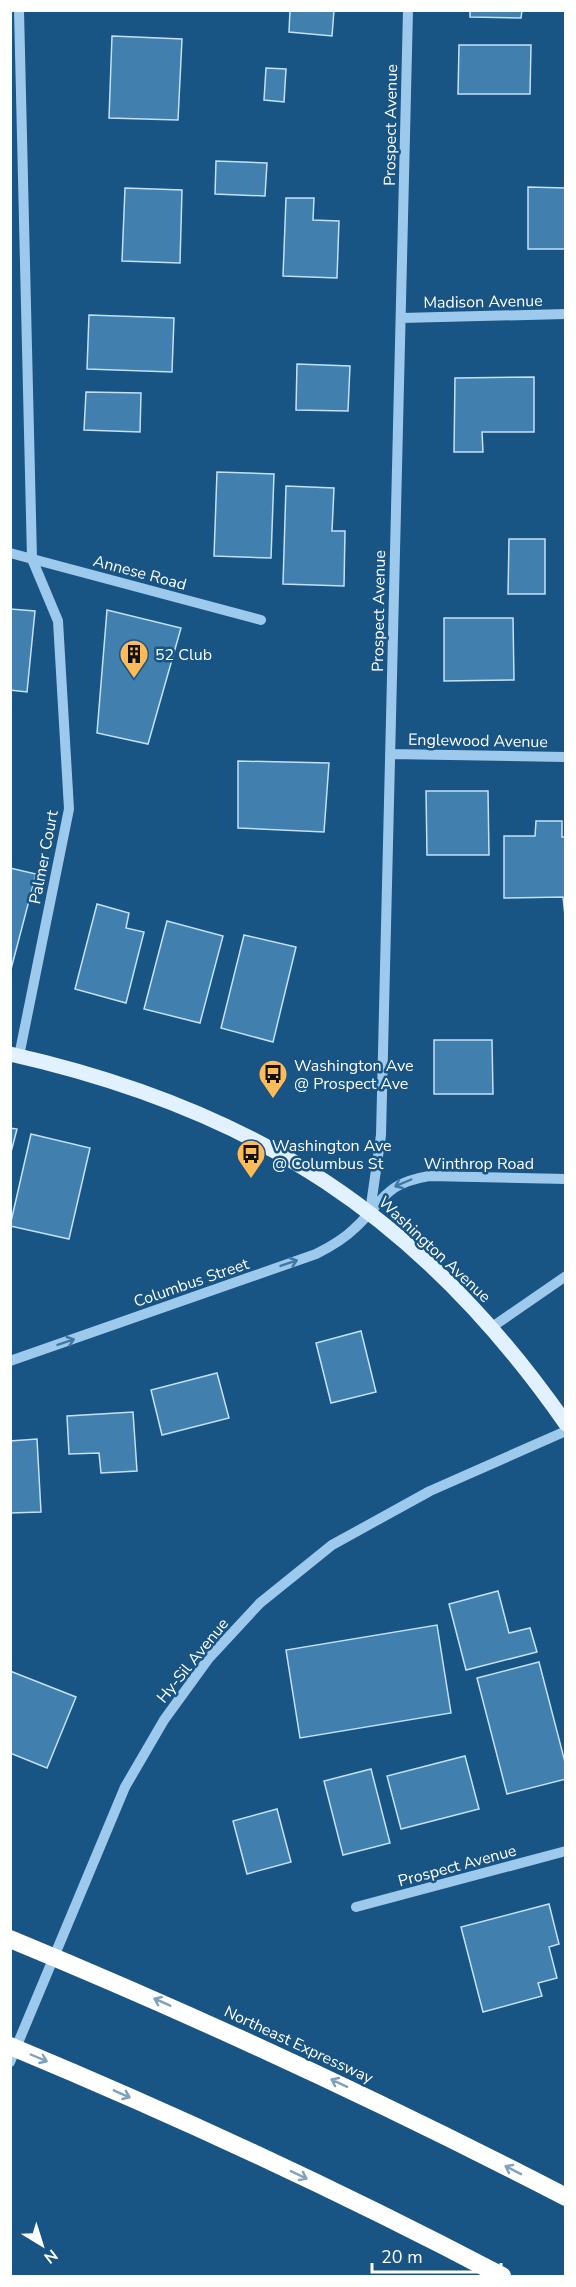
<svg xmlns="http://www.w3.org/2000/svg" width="576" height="2287" font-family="'Nunito Sans',sans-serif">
	<rect width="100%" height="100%" fill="#185484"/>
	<path fill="#407fae" stroke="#c2e1f9" stroke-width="1.5" d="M290 10H334L332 36 289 32Z
		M470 10H522L521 18 470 17Z
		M112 36 182 39 178 120 109 118Z
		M459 45H531L530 94H458Z
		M266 68 286 69 284 102 264 100Z
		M216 161 267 163 265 196 215 194Z
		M528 187 566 188V249H528Z
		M125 188 182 190 180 263 122 261Z
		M286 198H314L313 220 339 221 337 278 283 276Z
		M89 315 174 318 172 372 87 369Z
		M297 364 350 366 348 411 296 410Z
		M534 377V432H482L483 452H454L455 378Z
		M86 392 141 393 140 432 84 430Z
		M217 472 274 474 271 558 214 556Z
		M286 486 334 488 332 531H345L344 586 283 584Z
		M509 539H545V594H508Z
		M10 609 35 611 27 692 10 690Z
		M107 610 181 628 148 744 97 733Z
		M444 618H513L514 680 444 681Z
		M238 761 329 763 324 832 238 828Z
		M426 791H488L489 855H427Z
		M536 821H562V837H566V926L563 897 504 898V836H535Z
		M10 868 36 874 10 973Z
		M97 904 129 913 126 928 144 932 126 1003 75 989Z
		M167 921 223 936 200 1023 144 1009Z
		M244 935 296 947 273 1042 221 1028Z
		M434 1040H492L493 1094H434Z
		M10 1128 17 1129 10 1156Z
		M31 1134 90 1148 69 1239 10 1226Z
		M361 1331 376 1392 331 1403 316 1343Z
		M217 1373 229 1418 162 1435 151 1390Z
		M133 1412 137 1471 101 1473 99 1453 69 1454 67 1416Z
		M37 1439 41 1512 10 1513V1441Z
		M498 1591 509 1633 530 1628 537 1652 466 1670 449 1604Z
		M437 1625 451 1713 300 1738 286 1650Z
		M539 1662 566 1766V1779L507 1794 477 1678Z
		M10 1671 76 1697 47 1768 10 1753Z
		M465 1756 479 1809 401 1829 387 1776Z
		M371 1769 390 1843 343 1855 324 1781Z
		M277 1809 291 1862 247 1874 233 1821Z
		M549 1904 559 1944 549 1947 557 1978 538 1983 542 1996 483 2012 461 1927Z"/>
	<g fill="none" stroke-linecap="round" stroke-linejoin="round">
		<path stroke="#9dcaec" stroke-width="10" d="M401 318 566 314
			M10 553 261 620
			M390 754 566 757
			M19 1056 69 809 58 621 32 559 19 10
			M370 1212 381 1135 408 10
			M492 1327 566 1276
			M10 1361 316 1254C330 1247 344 1239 355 1228 385 1200 383 1184 429 1176L566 1179
			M356 1907 566 1851
			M10 2062 125 1787 164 1720 209 1658 260 1603 332 1545 430 1491 566 1431"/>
		<path stroke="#e2f1ff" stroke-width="15" d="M10 1054C255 1109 422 1217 566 1424"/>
		<path stroke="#fff" stroke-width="18" d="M10 1939C199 2017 384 2103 566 2197
			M10 2046C178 2116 342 2192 502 2276"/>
	</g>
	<defs><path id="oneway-shaft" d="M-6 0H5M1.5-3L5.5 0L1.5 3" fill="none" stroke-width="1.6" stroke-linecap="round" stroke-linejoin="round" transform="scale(1.5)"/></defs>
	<g stroke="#4077a3">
		<use href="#oneway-shaft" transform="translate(403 1183) rotate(157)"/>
		<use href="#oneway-shaft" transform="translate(289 1263) rotate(-19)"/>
		<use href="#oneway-shaft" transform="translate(66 1342) rotate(-19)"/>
	</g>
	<g stroke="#80a1bb">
		<use href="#oneway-shaft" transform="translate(162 2002) rotate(-156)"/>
		<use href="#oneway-shaft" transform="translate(39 2058) rotate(23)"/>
		<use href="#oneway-shaft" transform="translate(339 2083) rotate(-155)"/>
		<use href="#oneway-shaft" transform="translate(122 2094) rotate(24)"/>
		<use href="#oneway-shaft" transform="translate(513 2170) rotate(-153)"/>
		<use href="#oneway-shaft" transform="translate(299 2175) rotate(26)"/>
	</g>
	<defs>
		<g id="building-pin" transform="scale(1.5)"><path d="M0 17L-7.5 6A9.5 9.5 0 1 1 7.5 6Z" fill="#ffbb58" stroke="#185484"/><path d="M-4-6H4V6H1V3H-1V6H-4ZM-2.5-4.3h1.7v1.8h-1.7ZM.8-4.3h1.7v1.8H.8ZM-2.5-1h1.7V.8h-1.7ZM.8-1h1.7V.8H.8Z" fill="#111"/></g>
		<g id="bus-pin" transform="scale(1.5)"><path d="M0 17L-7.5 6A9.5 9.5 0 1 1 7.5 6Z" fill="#ffbb58" stroke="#185484"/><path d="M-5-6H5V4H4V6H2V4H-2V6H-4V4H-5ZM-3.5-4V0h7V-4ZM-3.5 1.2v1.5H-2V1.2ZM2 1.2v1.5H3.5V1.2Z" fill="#111"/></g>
	</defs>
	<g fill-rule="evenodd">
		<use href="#building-pin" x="134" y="654"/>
		<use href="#bus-pin" x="273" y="1074"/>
		<use href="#bus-pin" x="251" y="1154"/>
	</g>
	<g text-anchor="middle" stroke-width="5" stroke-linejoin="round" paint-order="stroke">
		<g font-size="16" fill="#fff" stroke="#185484">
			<text transform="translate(390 125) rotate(-89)" y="6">Prospect Avenue</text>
			<text transform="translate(483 301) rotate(-1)" y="6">Madison Avenue</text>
			<text transform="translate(140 572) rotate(15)" y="6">Annese Road</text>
			<text transform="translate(378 611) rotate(-89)" y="6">Prospect Avenue</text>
			<text transform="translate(478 740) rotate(1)" y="6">Englewood Avenue</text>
			<text transform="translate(43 857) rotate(-79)" y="6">Palmer Court</text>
			<text x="479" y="1169">Winthrop Road</text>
			<text transform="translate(435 1249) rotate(43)" y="6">Washington Avenue</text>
			<text transform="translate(191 1282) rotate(-19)" y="6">Columbus Street</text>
			<text transform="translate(192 1660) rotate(-51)" y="6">Hy-Sil Avenue</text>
			<text transform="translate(457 1865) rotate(-15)" y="6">Prospect Avenue</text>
			<text transform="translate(299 2044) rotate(25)" y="6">Northeast Expressway</text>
		</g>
		<g font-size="16" fill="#fff" stroke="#185484" text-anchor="start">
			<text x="155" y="660">52 Club</text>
			<text x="294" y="1071">Washington Ave<tspan x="294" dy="18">@ Prospect Ave</tspan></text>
			<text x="272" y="1151">Washington Ave<tspan x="272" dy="18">@ Columbus St</tspan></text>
		</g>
	</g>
	<rect width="576" height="2287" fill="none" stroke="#ffffff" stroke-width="24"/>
	<g transform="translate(42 2245) rotate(142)" stroke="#185484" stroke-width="4.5" paint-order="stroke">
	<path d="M0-4.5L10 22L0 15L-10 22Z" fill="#ffffff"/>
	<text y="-9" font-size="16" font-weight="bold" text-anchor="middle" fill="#ffffff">N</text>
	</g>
	<path d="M372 2263v9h129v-9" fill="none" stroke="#ffffff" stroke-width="3"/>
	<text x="381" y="2263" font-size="18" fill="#ffffff" stroke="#185484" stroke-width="4.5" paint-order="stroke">20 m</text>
</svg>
